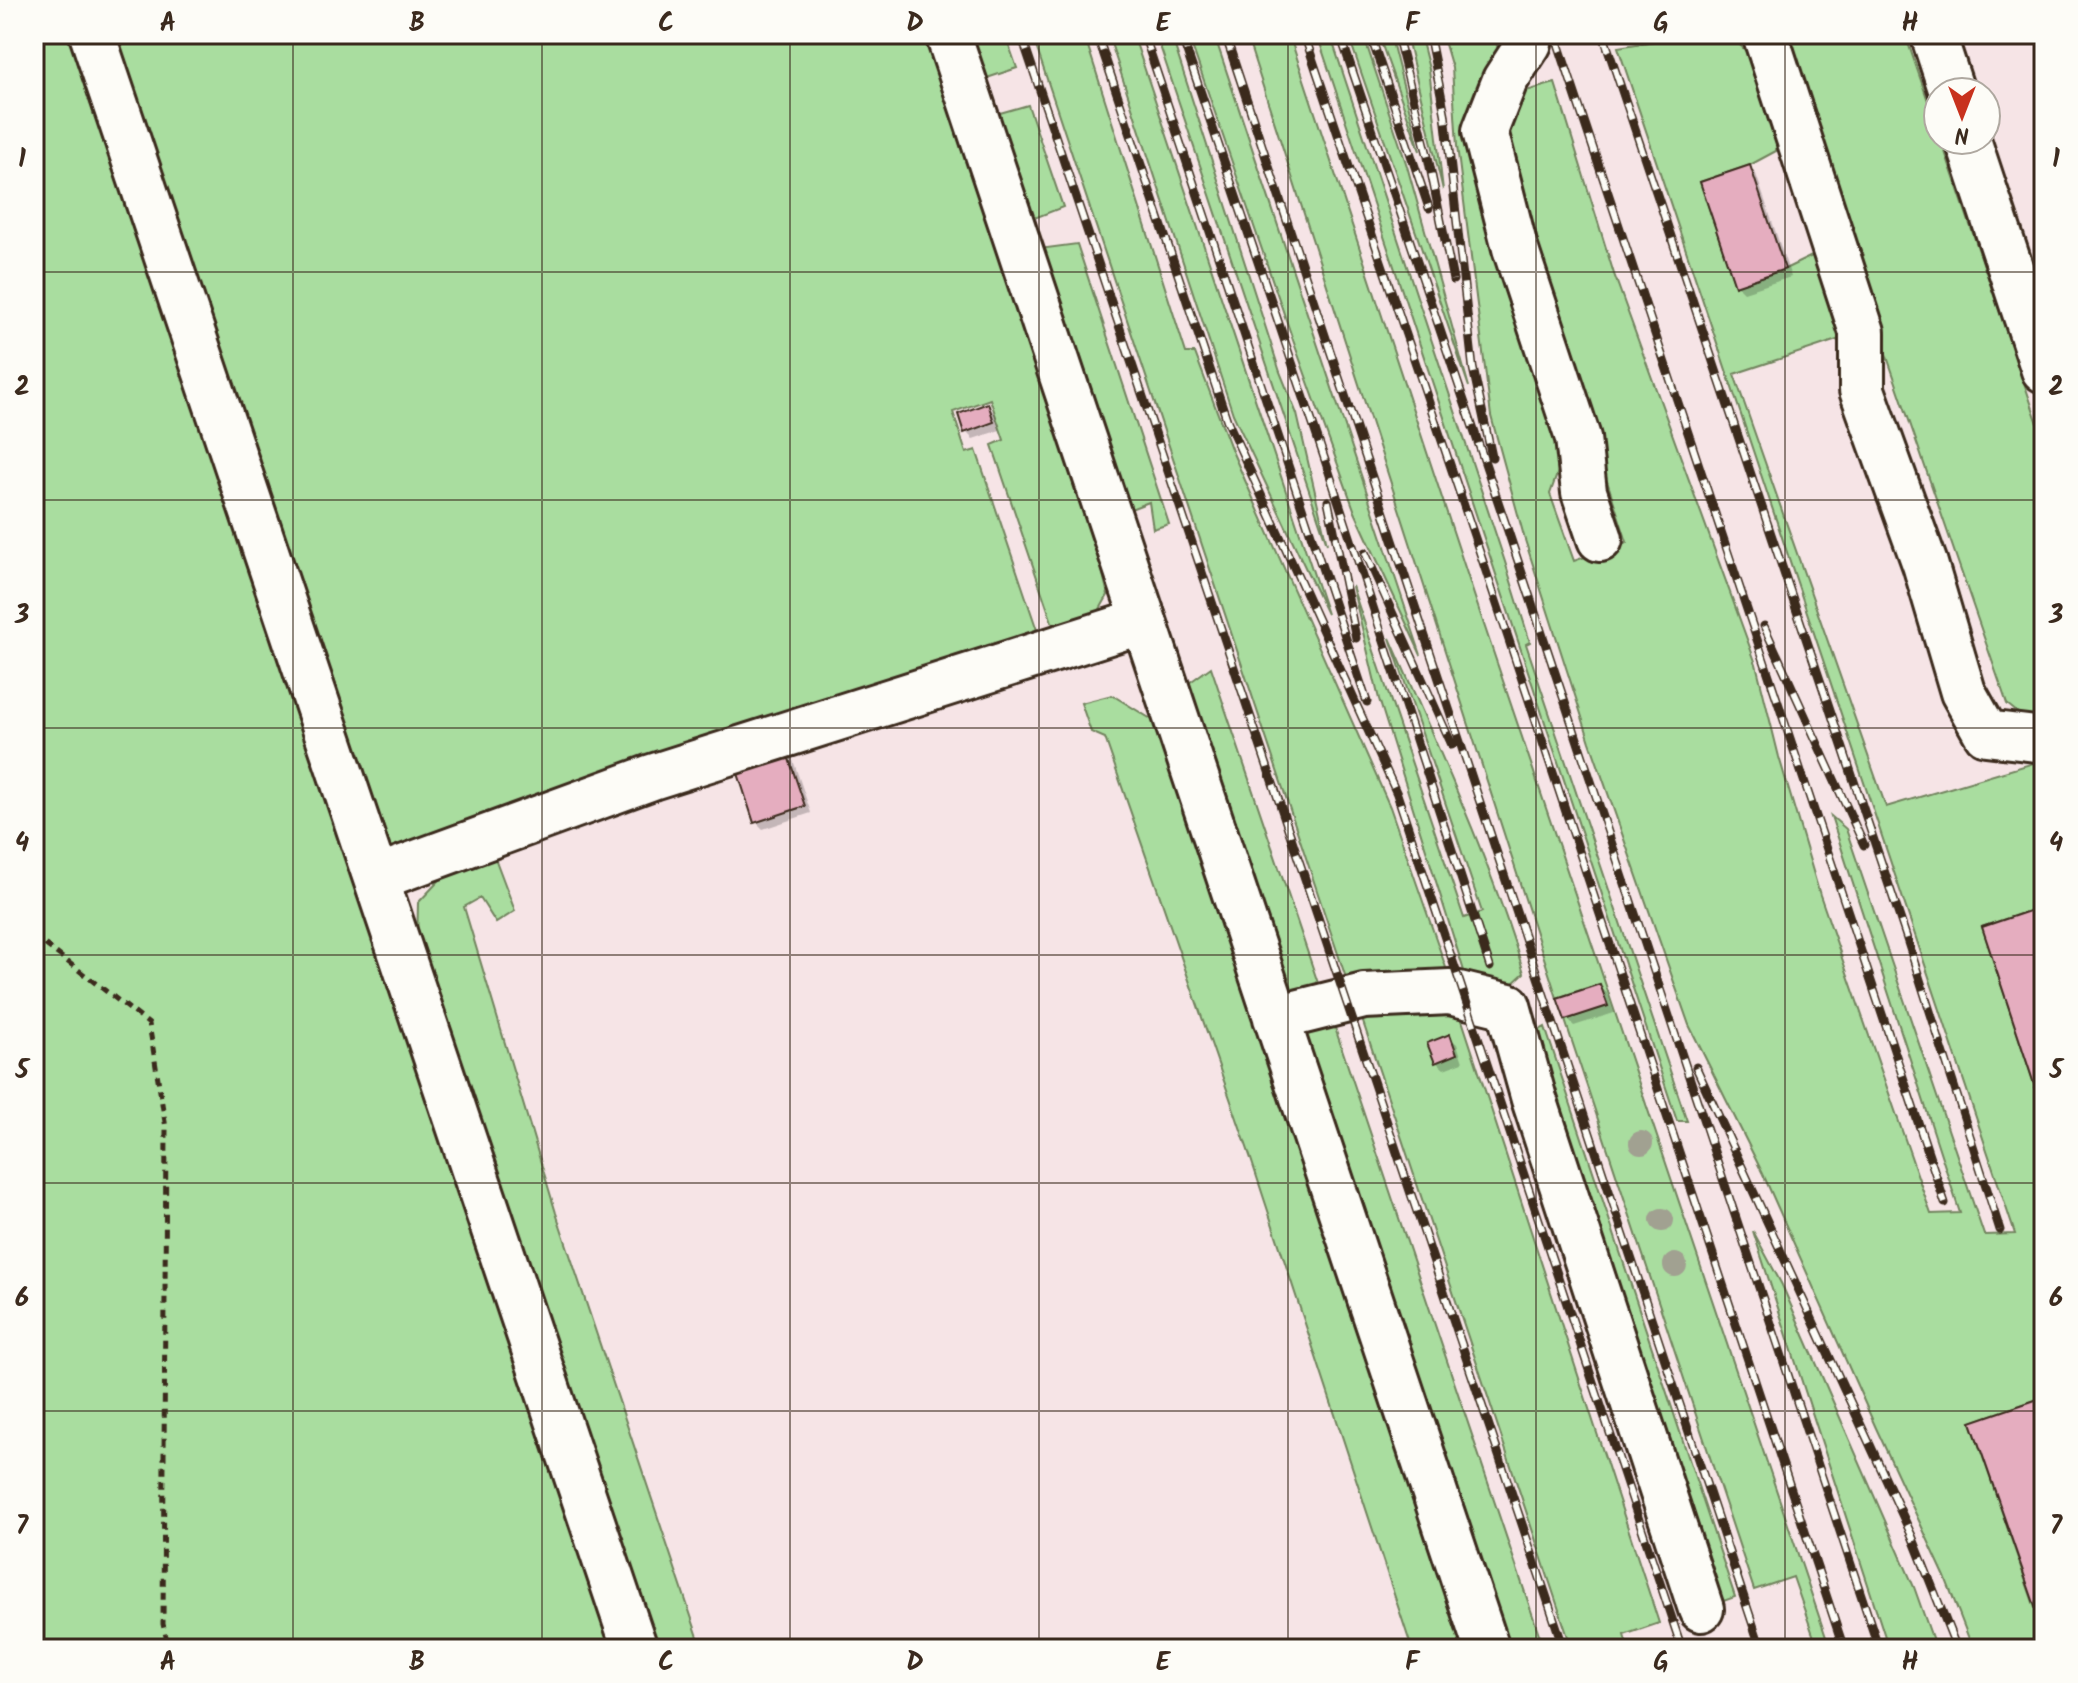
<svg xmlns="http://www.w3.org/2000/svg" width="2078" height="1683" font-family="Kalam,sans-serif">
	<rect width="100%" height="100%" fill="#fdfcf7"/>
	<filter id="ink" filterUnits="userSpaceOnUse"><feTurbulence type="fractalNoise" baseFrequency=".0125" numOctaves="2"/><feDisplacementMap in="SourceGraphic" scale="16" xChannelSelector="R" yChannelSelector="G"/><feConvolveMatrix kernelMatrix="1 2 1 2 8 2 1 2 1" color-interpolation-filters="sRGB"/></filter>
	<g filter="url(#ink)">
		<path fill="#f6e4e6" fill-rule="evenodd" d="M34 34H2044V1649H542ZM1938 92H1986V140H1938Z"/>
		<path fill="#a9dd9f" stroke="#72845e" stroke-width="2" d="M34 34H79L618 1649H34Z
			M116 34H927L1094 536 1108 595 1099 611 1054 628 992 445 1004 440 990 399 953 412 966 453 976 450 1038 633 386 854Z
			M965 34H1005L1017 68 981 80Z
			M1032 34H1084L1186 353H1195L1232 451 1390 807 1451 982 1349 987Z
			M1108 34H1133L1327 614 1233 414Z
			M1156 34H1171L1280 372 1297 414 1327 544Z
			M1188 34H1214L1421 655 1355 512 1294 343Z
			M1246 34H1289L1475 598 1830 1649H1818L1793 1577 1754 1590 1565 1020 1607 1005 1599 984 1557 998Z
			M1317 34H1330L1505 562 1530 642 1526 644 1687 1121H1677Z
			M1348 34H1363L1407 166 1469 387Z
			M1378 34H1390L1420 151Z
			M1406 34H1420L1429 69 1443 190Z
			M1442 34H1493L1502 60 1490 80 1566 449 1550 494 1574 561 1627 542 1529 244 1505 119 1526 91 1555 83 1614 274 1756 664 1779 757 1820 895 1931 1214 1960 1213 1831 816 1846 829 1984 1235 2015 1234 1618 47 1697 34H1730L1755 61 1779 123 1776 151 1750 165 1700 182 1735 285 1785 269 1816 254 1843 338 1734 374 1886 807 2044 760V906L1982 927 2044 1114V1397L1971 1422 2035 1608 2044 1606V1649H1973L1945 1577 1876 1428 1763 1174 1689 1025 1590 742 1525 540 1491 416 1457 146 1452 68Z
			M1789 34H1905L1938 130V140H1941L2044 441V718L2023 717 2007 704 1789 73Z
			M1028 105 1063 207 1032 219 993 115Z
			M1077 244 1169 524 1153 529 1149 502 1123 512 1039 249Z
			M1352 586 1464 918 1482 912 1390 638C1438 748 1489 857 1524 973L1511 985 1469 987 1379 699Z
			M1211 667 1321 992 1292 1000 1208 742 1182 688Z
			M1112 695 1151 719 1166 741 1463 1649H1412L1250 1156 1105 738 1091 732 1081 703Z
			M495 858 515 911 496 923 480 898 464 907 556 1213 702 1649H655L417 945 418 903 451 868Z
			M1358 1007 1459 1011 1659 1623 1624 1635 1628 1649H1572Z
			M1333 1022 1544 1649H1507L1301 1031Z
			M1545 1027 1735 1597 1712 1605 1522 1040Z
			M1753 1231 1782 1285 1914 1587 1936 1649H1889Z"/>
		<path fill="#0003" d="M1749 167 1756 174 1791 277 1744 292 1737 285Z
			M987 406 995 413 1000 430 973 439 966 432Z
			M785 750 792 757 811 813 763 829 756 822Z
			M1599 986 1607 993 1614 1013 1574 1026 1567 1019Z
			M1449 1037 1457 1044 1463 1062 1444 1069 1436 1062Z"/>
		<path fill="#e5adbf" stroke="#3b2a1e" stroke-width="2" d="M1750 165 1785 269 1735 286 1700 182Z
			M988 403 994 422 964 433 958 414Z
			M785 747 805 806 754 823 735 764Z
			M2044 906V1114L1982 927Z
			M1600 984 1608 1006 1565 1020 1557 998Z
			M1450 1034 1457 1054 1435 1063 1427 1043Z
			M2044 1397V1606L2036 1609 1971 1422Z"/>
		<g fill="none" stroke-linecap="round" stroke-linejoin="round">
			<g stroke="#3b2a1e" stroke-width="50">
				<path id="minor" d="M92 34 635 1649
					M948 34 1487 1649
					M1765 34 1862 332V390L1925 564 1963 692 1986 733 2044 740
					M1933 34 1952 92
					M1529 43 1505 80 1485 131 1515 248 1578 438 1584 492 1600 539
					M1968 140 2044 370
					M376 878 652 777 1143 621
					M1276 1018 1364 996 1450 992 1508 1006 1534 1099 1701 1609"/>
			</g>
			<path stroke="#3b2a1e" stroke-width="5" stroke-dasharray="8 6" stroke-linecap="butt" d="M34 936 149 1024 166 1128 163 1624 169 1649"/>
			<use href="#minor" stroke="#fdfcf7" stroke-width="44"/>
			<g stroke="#3b2a1e" stroke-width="9">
				<path id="rail" d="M1021 34 1564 1649
					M1097 34 1227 420 1397 794 1682 1649
					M1144 34 1367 702
					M1181 34 1329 472 1490 967
					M1225 34 1761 1649
					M1304 34 1481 556 1844 1649
					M1340 34 1509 534 1879 1649
					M1370 34 1429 208
					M1397 34 1428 157 1453 280
					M1429 34 1445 114 1473 368 1492 457
					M1555 34 1945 1203
					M1603 34 1905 933 2000 1230
					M1328 501 1356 638
					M1365 552 1452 745
					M1764 626 1864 845
					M1696 1067 1912 1536 1957 1649"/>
			</g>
			<use href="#rail" stroke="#fdfcf7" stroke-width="6" stroke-dasharray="18" stroke-linecap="butt"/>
		</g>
		<g fill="#a1a191">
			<circle cx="1641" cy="1143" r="12"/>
			<circle cx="1662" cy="1220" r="12"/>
			<circle cx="1675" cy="1265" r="12"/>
		</g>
	</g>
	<path fill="none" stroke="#3b2a1e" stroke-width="2" stroke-opacity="0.55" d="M293 34V1649M542 34V1649M790 34V1649M1039 34V1649M1288 34V1649M1536 34V1649M1785 34V1649M34 272H2044M34 500H2044M34 728H2044M34 955H2044M34 1183H2044M34 1411H2044"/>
	<rect width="2078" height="1683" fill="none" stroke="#fdfcf7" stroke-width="88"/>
	<g transform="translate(1962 116) rotate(180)"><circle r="38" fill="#fdfcf7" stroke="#afa8a0" stroke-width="2"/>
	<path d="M0-6L14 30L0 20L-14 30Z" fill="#c8321e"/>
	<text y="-12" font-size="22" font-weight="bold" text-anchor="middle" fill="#3b2a1e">N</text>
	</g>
	<rect x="44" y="44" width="1990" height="1595" fill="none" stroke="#3b2a1e" stroke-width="3"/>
	<g font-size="26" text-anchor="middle" font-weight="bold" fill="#3b2a1e">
		<text x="168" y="31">A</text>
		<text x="417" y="31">B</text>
		<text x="666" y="31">C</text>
		<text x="915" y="31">D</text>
		<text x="1163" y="31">E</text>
		<text x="1412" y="31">F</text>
		<text x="1661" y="31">G</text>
		<text x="1910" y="31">H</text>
		<text x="22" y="167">1</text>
		<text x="2056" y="167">1</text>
		<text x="22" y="395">2</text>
		<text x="2056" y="395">2</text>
		<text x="22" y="623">3</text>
		<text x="2056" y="623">3</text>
		<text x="22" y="851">4</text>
		<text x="2056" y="851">4</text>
		<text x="22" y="1078">5</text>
		<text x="2056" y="1078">5</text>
		<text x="22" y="1306">6</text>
		<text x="2056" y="1306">6</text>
		<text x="22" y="1534">7</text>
		<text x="2056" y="1534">7</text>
		<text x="168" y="1670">A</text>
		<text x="417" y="1670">B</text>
		<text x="666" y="1670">C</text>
		<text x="915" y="1670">D</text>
		<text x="1163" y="1670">E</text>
		<text x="1412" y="1670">F</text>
		<text x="1661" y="1670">G</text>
		<text x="1910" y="1670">H</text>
	</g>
</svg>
